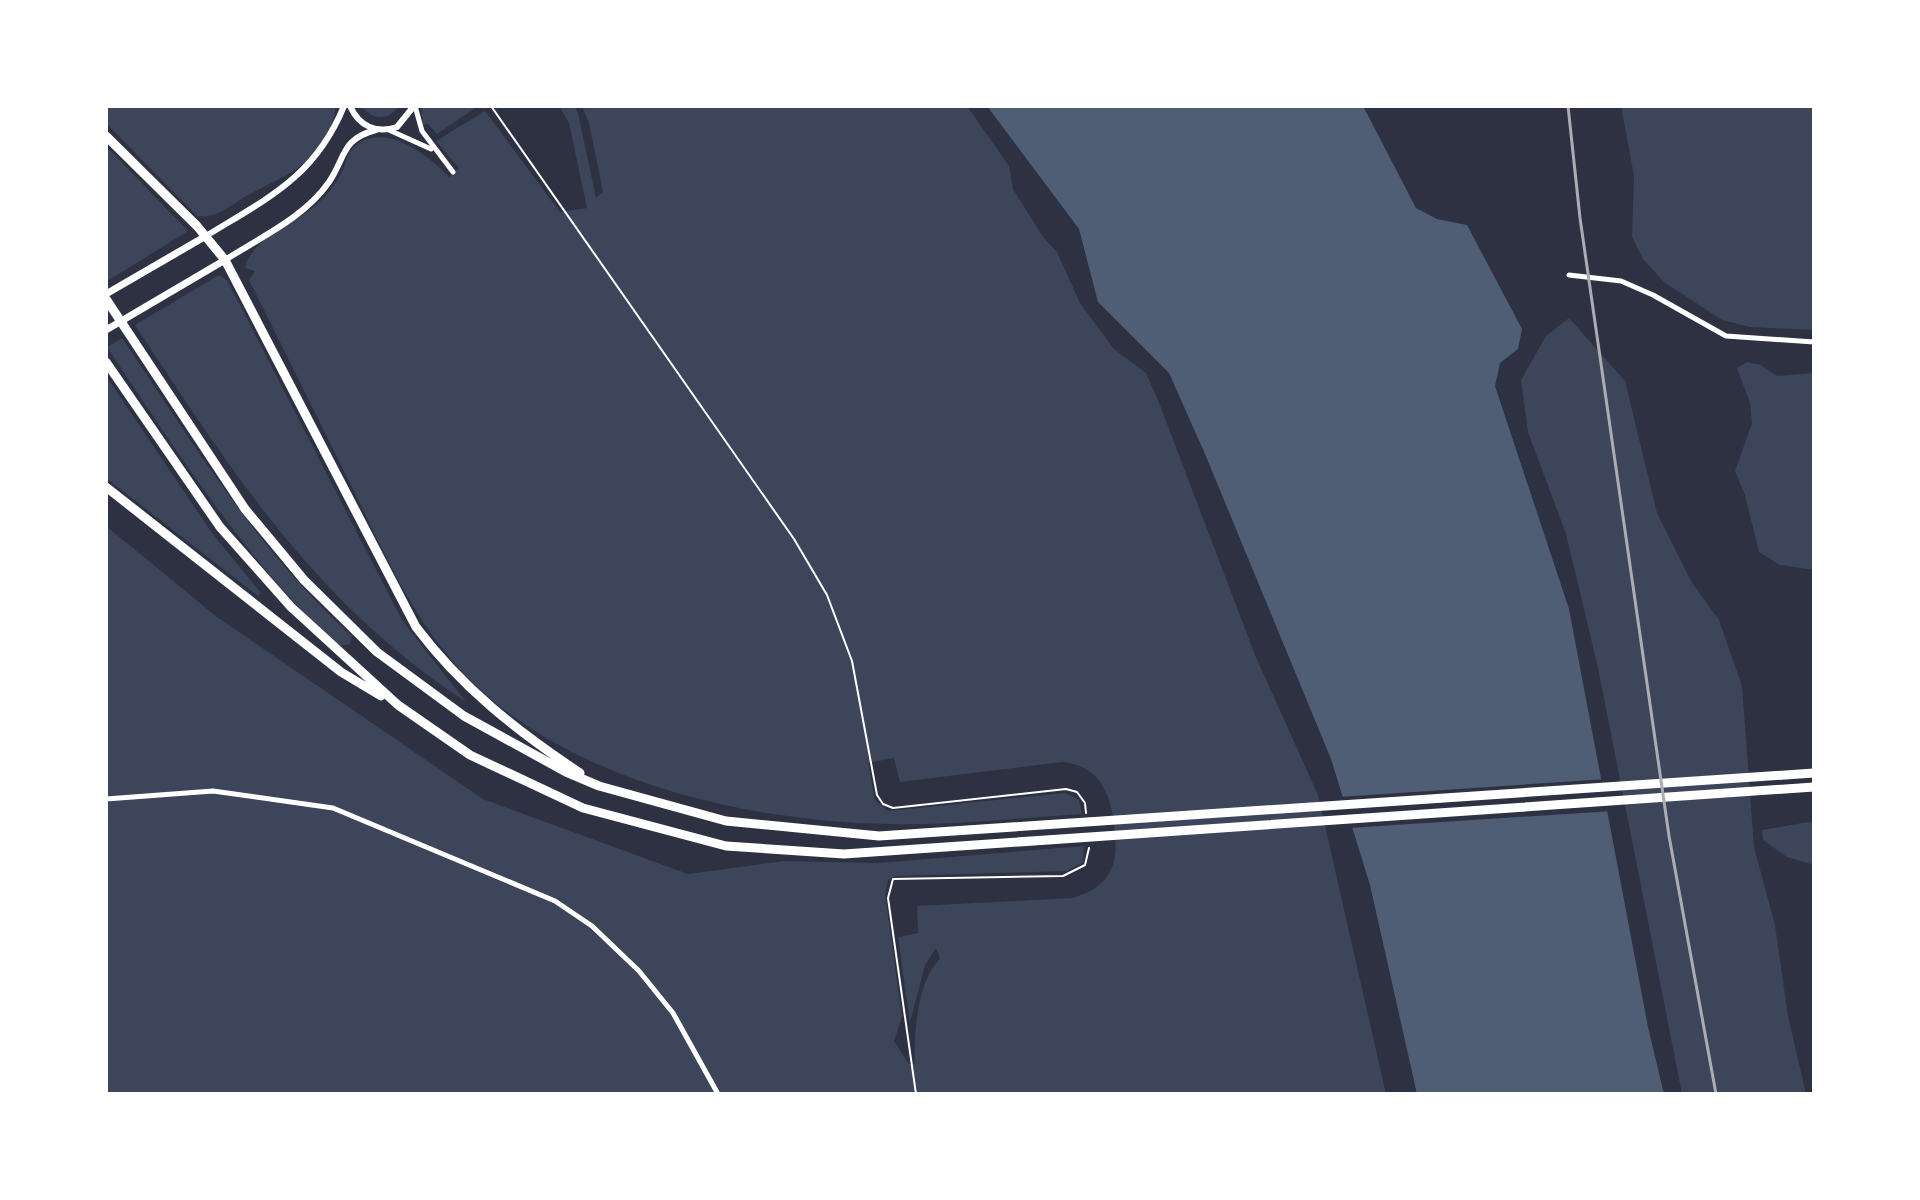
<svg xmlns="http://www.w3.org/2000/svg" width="1920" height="1200" font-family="'Noto Sans',sans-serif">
	<rect width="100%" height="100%" fill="#2d3142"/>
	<path fill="#3c4559" d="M106 106H336C328 161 290 173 248 195 230 205 218 219 197 216L106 123Z
		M362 106H399C389 121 372 121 362 106Z
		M421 106H478L437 134 428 124 423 125Z
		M559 106H574L578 113 596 198 603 192 589 123 582 106H967L1009 166 1013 189 1043 237 1057 252 1080 303 1114 349 1146 373 1158 400 1255 655 1318 795 1386 1094H106V526L217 617 483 799 688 874 784 861 878 863 1084 846 1083 862 1067 871 896 876 888 880 885 893 902 1017 894 1041 909 1064H915C913 1035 918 979 940 959L936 948 925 965 910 1023 898 937 918 933 917 906 1072 898C1085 894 1100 888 1108 875 1116 864 1116 846 1115 833 1112 798 1102 765 1062 762L900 782 894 758 868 763 875 800 888 811 1065 793 1079 800 1082 814C1018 818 953 826 889 824 739 822 544 776 446 653 407 605 381 547 354 491 319 421 284 350 249 280L255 271 245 268C251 239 291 226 312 208 324 199 336 185 343 170 346 163 347 154 353 148 382 119 429 155 449 177L459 168 436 141 485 111 560 212 587 208 569 123Z
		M1621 106H1814V330L1750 327 1722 320 1664 282 1643 259 1632 237 1634 176Z
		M106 146 188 231 106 282Z
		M219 275 227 280 402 620 466 702C314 602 233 473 135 325Z
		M1569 318 1625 381 1657 513 1691 581 1719 620 1742 686 1754 847 1775 925 1788 1016 1806 1094H1682L1598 668 1566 534 1528 432 1521 380 1546 336Z
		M122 338C192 441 258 552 352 636L350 644 338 646C244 559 178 453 107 347Z
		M1747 362 1761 365 1777 376 1814 373V570L1780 565 1759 552 1745 495 1735 471 1752 423 1750 403 1737 368Z
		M106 376 212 533 261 593 258 596 106 478Z
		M1814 821V865L1787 857 1763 840 1762 830Z"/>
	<path fill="#4f5d75" d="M987 106H1363L1416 208 1437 219 1467 225 1522 329 1518 349 1500 363 1495 386 1569 609 1648 1027 1664 1094H1417L1370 885 1331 759 1205 454 1169 373 1098 302 1079 229Z"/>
	<path fill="#2d3142" d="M1607 779 1613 811 1349 828 1339 797Z"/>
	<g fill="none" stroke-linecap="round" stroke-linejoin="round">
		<path stroke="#fff" stroke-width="2" d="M491 106 794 539 827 595 852 661 877 795 883 804 893 808 1066 789 1077 792 1085 803 1086 813
			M916 1094 888 898 893 879 1063 876 1085 865 1089 848"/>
		<path stroke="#fff" stroke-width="5" d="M415 106 422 131 453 172
			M389 130 431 149
			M1569 275 1621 281 1653 295 1726 336 1814 342
			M106 799 213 791 333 808 555 901 592 926 639 971 673 1013 718 1094"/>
		<path stroke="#fff" stroke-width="6" d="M350 106C359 126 376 134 397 127L414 106
			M206 236C268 198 315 177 344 106
			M225 260C261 237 305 217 329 182 346 157 341 139 376 130"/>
		<path stroke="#fff" stroke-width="7" d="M106 294 206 236
			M106 330 225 260"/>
		<path stroke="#fff" stroke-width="9" d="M106 136 197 226 225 260 416 627C462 688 517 731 580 773
			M106 299 245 509 304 580 377 652 464 716 566 772 599 786 726 821 879 836 1814 773
			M106 362 220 527 291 607 398 705 470 755 583 808 726 846 844 854 1814 787
			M106 487 341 672 381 696"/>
		<path stroke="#abadb3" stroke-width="3" d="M1568 106 1580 218 1669 836 1716 1094"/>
	</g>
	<rect width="1920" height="1200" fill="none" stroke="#ffffff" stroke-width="216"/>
</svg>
